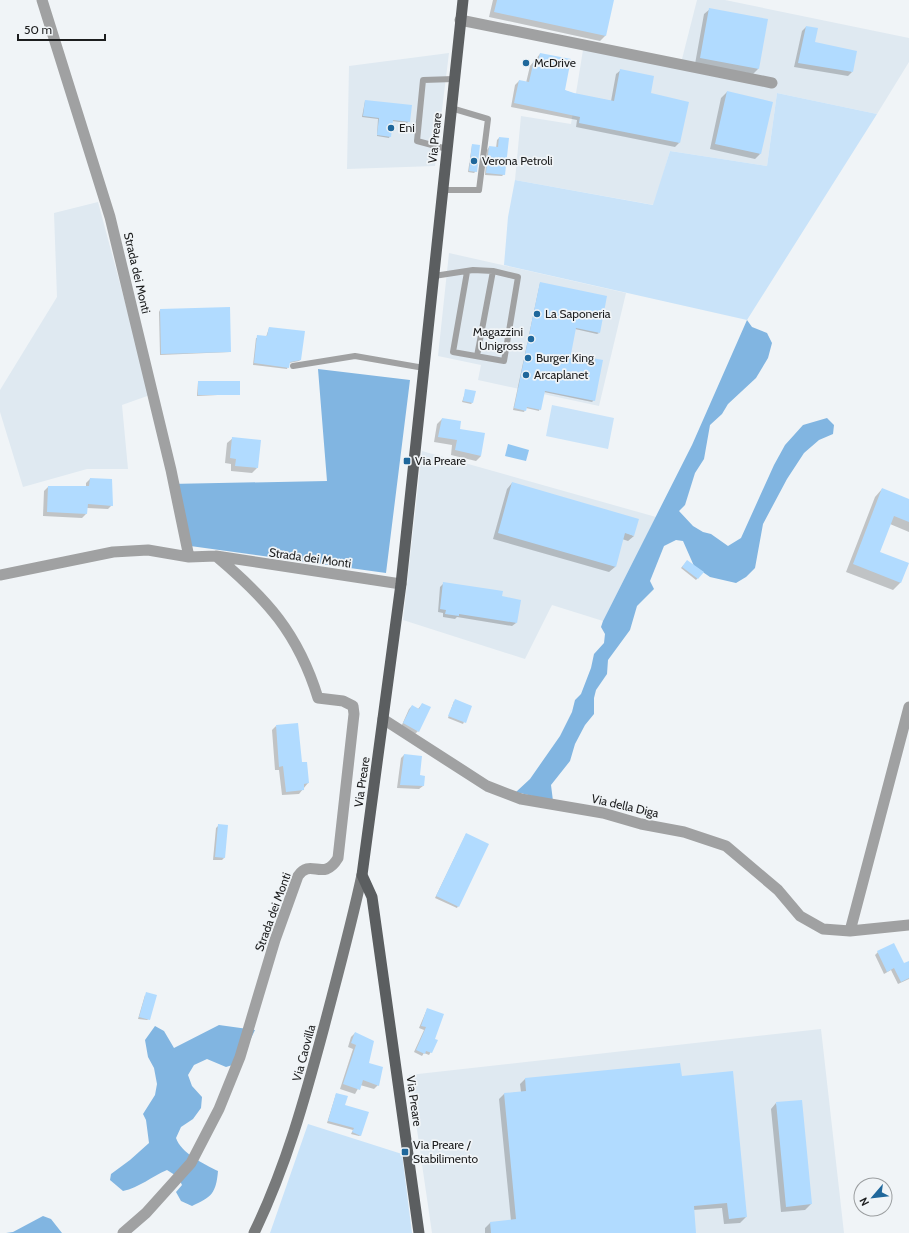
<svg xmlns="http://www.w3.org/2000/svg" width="909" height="1233" font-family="Cabin,sans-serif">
	<rect width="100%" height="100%" fill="#f0f4f7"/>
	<path fill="#dfe9f1" d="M697 0H725L909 38V62L877 114 777 93 767 166 670 151 654 205 515 180 521 116 571 124 583 50 681 63Z
		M449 53 435 166 347 169 349 66Z
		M98 202 150 395 122 405 128 469H87L23 487 0 412V390L57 297 54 213Z
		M449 253 626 293 599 406 478 380 481 365 438 356Z
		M422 451 656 517 603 621 552 605 525 659 403 620Z
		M821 1029 844 1233H432L409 1075Z"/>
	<path fill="#c9e3f9" d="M777 93 877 114 747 320 504 265 508 217 515 180 653 205 670 151 767 166Z
		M552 405 614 418 608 449 546 436Z
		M308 1124 402 1154 412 1233H270Z"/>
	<path fill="#81b5e1" d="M747 320 752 327 767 333 772 343 768 358 756 378 728 404 722 414 710 425 704 459 695 473 685 505 679 511 693 526 703 532 711 534 728 546 741 538 774 465 785 445 803 425 827 418 834 425 833 434 819 440 804 453 787 479 763 524 755 568 746 577 736 583 710 577 694 566 683 541 676 540 664 546 650 581 654 589 637 606 630 630 608 660 607 674 596 690 594 698V714L585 725 575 744 570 761 551 785 553 801 516 792 530 779 560 736 572 712 575 700 581 694 591 668 594 654 604 643 605 634 601 627 603 621 692 445Z
		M318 369 410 380 386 573 183 545 169 484 327 481Z
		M219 1025 255 1030 239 1063 226 1067 207 1059 194 1065 188 1075 192 1086 202 1097 201 1108 193 1119 181 1127 176 1138C181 1153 204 1164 218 1171 216 1193 212 1197 192 1206L181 1201 176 1192 182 1185 178 1177 167 1170C152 1176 139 1188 123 1191L110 1180 111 1174 130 1160 149 1143 146 1120 143 1114 155 1095 157 1084 154 1068 148 1057 145 1040 155 1026 164 1031 174 1048Z
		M43 1216 51 1219 62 1233H6L13 1232Z"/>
	<path fill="#91c6f2" d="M508 444 529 450 526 461 505 456Z"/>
	<path fill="#0003" d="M493 0H613L605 36 600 41 489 17Z
		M710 9 767 20 758 69 753 74 695 64 704 14Z
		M806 27 817 29 814 43 852 72 848 76 794 67 802 31Z
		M540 54 564 90 574 94 611 101 616 74 621 70 649 94 679 143 675 147 576 127 577 120 511 107 515 85 519 81 526 83 530 66Z
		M727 92 760 154 755 159 710 149 721 98Z
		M365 101 409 121 407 123 392 121 390 136 389 138 377 136 378 119 362 117Z
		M499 138 504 174 502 176 485 175 487 150 489 147 496 148 497 140Z
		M472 145 476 171 474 173 468 172Z
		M540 283 599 333 597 334 575 329 570 354 594 400 592 402 544 392 539 411 526 408 524 412 513 410Z
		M160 310 230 352 160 355 159 312Z
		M269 328 300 360 299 361 289 363 287 369 253 365 256 338 266 337Z
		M198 382H239V394L197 396Z
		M466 390 472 403 471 404 462 402Z
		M442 419 459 430 481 456 476 461 451 455 452 445 434 442 437 424Z
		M233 438 257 468 252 473 231 471V464L225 463 227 443Z
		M90 479 112 505 108 509 87 508 86 514 82 518 43 516 44 491 48 487H86V483Z
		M512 483 634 536 628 541 622 539 615 567 609 572 493 539 507 489Z
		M882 489 909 500V532L890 524 879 553 908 564 900 583 893 590 846 572 875 497Z
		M687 561 702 573 696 580 681 568Z
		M444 583 501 597 516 623 512 626 457 617 455 619 443 617V613L438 612 440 587Z
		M454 701 471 706 463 724 448 718Z
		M422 704 418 731 415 734 401 727 409 709 412 706 418 709Z
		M276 726 301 763 308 783 299 794 282 795 279 770H275L272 730Z
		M404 755 419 776H424L423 786 419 789 397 788 401 758Z
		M219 825 224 858 222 860H213L216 828Z
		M466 834 458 906 457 908 435 898Z
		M878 952 904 964 909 962V979L898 984 891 970 884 974 875 955Z
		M145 995 149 1019 147 1020 138 1019Z
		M427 1009 434 1040 437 1041 429 1055 424 1053 422 1056 414 1052 424 1030 419 1028Z
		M355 1033 378 1085 374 1089 360 1085 355 1094 340 1089 353 1049 348 1047 351 1037Z
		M681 1077 746 1217 740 1223 724 1224 722 1208 693 1210 695 1233H485V1228L490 1223 511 1221 499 1099 504 1094 521 1092 520 1084 525 1079Z
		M336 1094 361 1135 359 1136 351 1134 353 1130 327 1123Z
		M776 1103 811 1204 805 1210 781 1212 771 1109Z"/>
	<path fill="#b1dbff" d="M497 0H614L606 36 494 12Z
		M709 8 768 19 759 69 700 58Z
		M806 26 818 28 815 42 857 51 853 72 798 63Z
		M540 53 571 59 565 90 574 93 614 101 620 69 654 76 651 93 689 102 680 143 579 123 580 117 514 103 519 80 529 82 534 60 538 61Z
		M727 91 773 102 761 154 715 144Z
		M365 100 412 105 410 122 393 120 391 137 377 135 379 118 363 116Z
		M499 137 509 138 505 175 486 173 489 146 498 147Z
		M472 144 480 145 477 172 469 171Z
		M540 282 607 296 600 333 576 328 571 354 603 360 595 401 545 391 541 410 527 407 526 411 514 408Z
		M230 307 231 352 161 354 160 309Z
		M269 327 305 331 301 360 290 362 289 368 254 363 257 335 267 336Z
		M198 381H240V395H198Z
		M465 389 476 391 473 403 463 401Z
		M442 418 461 421 460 429 485 433 481 456 455 450 457 440 438 437Z
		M232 437 261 440 258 468 235 466 236 459 230 458Z
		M90 478 112 479 113 506 88 504 87 514 47 512 48 486H89Z
		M512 482 639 519 634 536 625 533 616 567 498 533Z
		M882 488 909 499V522L894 516 880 552 909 563 901 583 853 564Z
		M687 560 704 572 698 579 682 567Z
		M443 582 503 591 502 596 521 600 517 623 459 614V616L445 614 446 610 440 609Z
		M455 699 472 706 466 723 448 716Z
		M422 703 431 707 419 732 403 723 412 705 419 709Z
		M298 723 302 762H307L309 783 304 784V790L286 792 283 766 279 767 276 725Z
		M404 754 422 756 420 775 425 776 424 786 400 785Z
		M218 824 228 825 225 858 215 857Z
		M466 833 489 844 459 907 436 896Z
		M894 943 904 963 909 961V978L901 982 894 968 887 972 877 951Z
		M146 992 157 995 150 1020 139 1017Z
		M427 1008 444 1014 435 1039 438 1040 432 1053 426 1051 425 1054 416 1050 426 1027 421 1026Z
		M355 1032 374 1041 369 1063 383 1067 379 1086 363 1080 360 1090 343 1084 356 1045 351 1043Z
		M680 1063 682 1076 733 1071 747 1217 729 1219 727 1203 694 1206 696 1233H491L490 1222 516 1219 504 1093 526 1091 525 1078Z
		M336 1093 348 1096 345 1105 369 1112 361 1136 352 1132 354 1128 328 1121Z
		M802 1100 812 1204 786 1207 776 1102Z"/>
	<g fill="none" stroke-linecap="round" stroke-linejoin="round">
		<path stroke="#a0a1a2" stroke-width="6" d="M447 149 417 141 423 80 454 79
			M443 190H479L488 119 451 108
			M434 276 473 270 493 271 518 277 504 361 453 352 467 272
			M477 356 493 271
			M293 366 355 356 424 368"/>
		<path stroke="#a0a1a2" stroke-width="11" d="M42 0 110 217 171 470 189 557
			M460 20 772 83
			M0 575 113 552 148 550 189 557 216 556 401 584
			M383 719 487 786 521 799 603 813 641 824 684 832 726 846 778 890 800 916 823 929 850 931 909 925
			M850 931 909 707
			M123 1233 146 1213 191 1163 219 1109 240 1057 275 940 298 876C311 857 323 883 338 858L354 714 353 706 343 701 318 698C298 633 267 599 216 556"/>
		<path stroke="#787a7b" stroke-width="11" d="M254 1233C286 1167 305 1098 324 1027 337 977 351 926 362 875"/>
		<path stroke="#5b5e60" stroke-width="11" d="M419 1233 372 897 362 875 401 584 463 0"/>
	</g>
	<g fill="#1f679b" stroke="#f0f4f7" stroke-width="1.5">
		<circle cx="526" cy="63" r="4"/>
		<circle cx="391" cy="128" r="4"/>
		<circle cx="474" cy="161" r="4"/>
		<circle cx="537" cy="314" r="4"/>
		<circle cx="531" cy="339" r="4"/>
		<circle cx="528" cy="358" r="4"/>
		<circle cx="526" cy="375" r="4"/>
		<rect x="403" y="457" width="8" height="8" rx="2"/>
		<rect x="401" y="1148" width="8" height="8" rx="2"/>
	</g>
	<g text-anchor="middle" stroke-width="3.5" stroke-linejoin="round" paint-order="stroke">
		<g font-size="12" fill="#1c1d1e" stroke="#f0f4f7" text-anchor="start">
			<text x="534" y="67">McDrive</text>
			<text x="399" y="132">Eni</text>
			<text x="482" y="165">Verona Petroli</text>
			<text x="545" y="318">La Saponeria</text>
			<text x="523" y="336" text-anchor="end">Magazzini<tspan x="523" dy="14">Unigross</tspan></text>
			<text x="536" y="362">Burger King</text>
			<text x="534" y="379">Arcaplanet</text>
			<text x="415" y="465">Via Preare</text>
			<text x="413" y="1149">Via Preare /<tspan x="413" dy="14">Stabilimento</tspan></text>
		</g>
		<g font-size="12" fill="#1c1d1e" stroke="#f0f4f7">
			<text transform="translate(435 138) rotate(-84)" y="4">Via Preare</text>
			<text transform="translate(137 273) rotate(77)" y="4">Strada dei Monti</text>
			<text transform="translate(310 558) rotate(8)" y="4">Strada dei Monti</text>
			<text transform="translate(362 782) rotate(-82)" y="4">Via Preare</text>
			<text transform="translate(625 806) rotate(13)" y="4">Via della Diga</text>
			<text transform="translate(273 912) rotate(-70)" y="4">Strada dei Monti</text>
			<text transform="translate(304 1053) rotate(-75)" y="4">Via Caovilla</text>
			<text transform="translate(414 1101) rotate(82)" y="4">Via Preare</text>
		</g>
	</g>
	<g transform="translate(873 1197) rotate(242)"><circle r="19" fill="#f0f4f7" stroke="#9b9ea0"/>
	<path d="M0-3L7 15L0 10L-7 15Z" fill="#1f679b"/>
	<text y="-6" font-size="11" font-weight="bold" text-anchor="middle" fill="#1c1d1e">N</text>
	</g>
	<path d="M18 34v6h87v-6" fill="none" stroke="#1c1d1e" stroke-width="2"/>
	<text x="24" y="34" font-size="12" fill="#1c1d1e" stroke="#f0f4f7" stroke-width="3" paint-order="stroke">50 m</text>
</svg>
